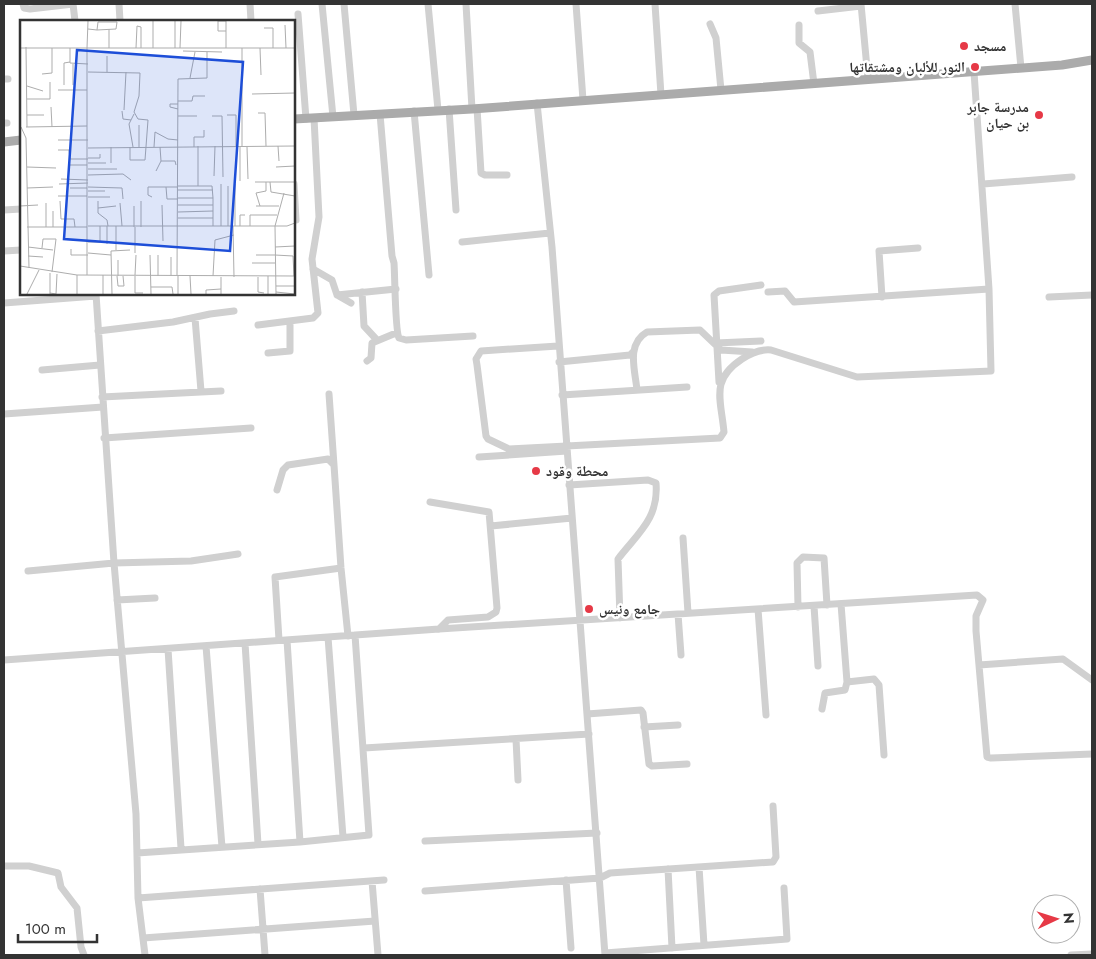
<svg xmlns="http://www.w3.org/2000/svg" width="1096" height="959" font-family="Jost,'Noto Naskh Arabic',sans-serif">
	<rect width="100%" height="100%" fill="#fff"/>
	<g fill="none" stroke-linecap="round" stroke-linejoin="round">
		<path stroke="#d0d0d0" stroke-width="7" d="M23 4 24 8 30 9 73 4
			M73 4 75 21
			M119 4 120 21
			M250 4 251 21
			M322 4 333 117
			M344 4 354 115
			M428 4 438 110
			M466 4 472 109
			M576 4 583 100
			M655 4 661 95
			M861 4 868 79
			M1015 4 1021 68
			M818 11 861 6
			M298 14 306 119
			M710 24 716 38 721 90
			M799 25V43L810 52 814 84
			M4 79H8
			M537 103 552 247 605 955
			M477 108 481 173 485 175H507
			M449 109 456 210
			M414 111 429 275
			M380 114 392 256 394 263C395 276 395 331 399 338L406 340 473 336
			M4 123H7
			M294 184 296 220
			M983 184 1072 177
			M4 210 21 209
			M462 242 550 233
			M4 251 21 250
			M313 269 332 280 337 295 351 303
			M362 292 364 326 377 340
			M768 292 785 291 794 302 989 289
			M96 294 114 563 136 814 138 898 145 955
			M337 295 396 289
			M882 297 879 251 918 248
			M1049 297 1092 295
			M4 303 96 296
			M195 318 201 391
			M258 325 313 318 318 313 312 259 319 217 314 118
			M98 331 173 322 210 314 234 311
			M716 343 761 341
			M558 346 481 351 476 359 477 365 486 436 488 439 509 449 720 438 724 432C721 399 710 380 742 359 751 353 760 349 771 350L857 377 991 371 989 289 974 72
			M268 353 290 351V321
			M367 361 371 358 372 343 396 333
			M559 362 630 355 633 352
			M42 370 100 365
			M719 382 714 295 719 291 761 285
			M637 390C635 370 626 344 647 332L700 330 721 350 752 352
			M329 394 334 465
			M562 395 687 387
			M102 397 221 391
			M4 414 103 407
			M104 438 251 428
			M479 457 567 451
			M569 485 648 480 656 483C659 519 637 534 618 559L620 618
			M277 490 283 470 288 465 328 459 334 465 341 568 348 636
			M430 502 489 512 497 608 496 612 488 617 448 620 439 629
			M491 526 572 518
			M683 538 688 613
			M28 571 114 563 191 561 238 554
			M117 600 155 598
			M841 604 847 682 874 679 879 685 884 755
			M814 606 818 666
			M798 607 797 563 803 557 824 558 827 605
			M758 609 766 715
			M678 614 681 655
			M328 637 343 837
			M279 640 275 577 341 568
			M245 643 258 844
			M206 646 222 847
			M168 649 181 848
			M4 660 439 629 977 595 983 600 976 616V631L987 757 991 758 1092 754
			M979 665 1063 659 1092 680
			M822 709 825 693 845 690 847 682
			M587 714 641 710 643 713 649 764 652 766 687 764
			M644 727 678 725
			M516 739 518 780
			M364 748 589 734
			M425 841 597 833
			M300 842 369 835 355 635
			M137 853 300 842 287 640
			M4 866H29L58 873 61 887 77 908 81 947 84 955
			M699 867 704 945
			M668 869 672 948
			M566 880 571 948
			M372 881 378 955
			M260 889 265 955
			M425 891 600 878 610 873 773 862 776 857 773 806
			M138 898 384 880
			M143 938 375 921
			M605 953 787 939 784 888
			M1071 955 1092 954"/>
		<path stroke="#ababab" stroke-width="9" d="M294 119 472 109 1062 65 1092 60
			M4 142 21 140"/>
	</g>
	<g fill="#e63946" stroke="#fff" stroke-width="2">
		<circle cx="964" cy="46" r="5"/>
		<circle cx="975" cy="67" r="5"/>
		<circle cx="1039" cy="115" r="5"/>
		<circle cx="536" cy="471" r="5"/>
		<circle cx="589" cy="609" r="5"/>
	</g>
	<g text-anchor="middle" stroke-width="5" stroke-linejoin="round" paint-order="stroke">
		<g font-size="14" font-weight="bold" fill="#333" stroke="#fff" text-anchor="start">
			<text x="974" y="51">مسجد</text>
			<text x="965" y="72" text-anchor="end">النور للألبان ومشتقاتها</text>
			<text x="1029" y="112" text-anchor="end">مدرسة جابر<tspan x="1029" dy="16">بن حيان</tspan></text>
			<text x="546" y="476">محطة وقود</text>
			<text x="599" y="614">جامع ونيس</text>
		</g>
	</g>
	<g transform="translate(20 20)">
		<rect width="275" height="275" fill="#fff"/>
		<path fill="none" stroke="#adadad" stroke-width="1" d="M155 1V28M265 5 266 28M244 8H253V28M68 9 77 10 96 9 97 2H78L77 10M206 11H198V1H206M6 27 7 107M0 28H275M50 28V43L68 44M67 28 68 1M89 28V9M116 28 117 6 121 7V28M133 28V1M160 28 161 1M206 28V1M222 28V127M240 28 241 55M275 28V58M163 31 202 32M87 36V52M53 44V65M68 52 120 53 119 76 114 92 118 99 128 100 125 140H110V127M22 54 32 53V28M170 58 175 32M44 65V43L50 42M7 66 23 71M38 70H67M232 74 275 73M7 79H30V62M158 81H172L173 76H185M275 83V130M31 87 32 107M158 89 150 87V84H158M104 90 106 52M102 91 103 99 111 100M238 93H245L246 126M7 95H24M207 95H216V126M158 96H177M192 96H202L203 157M1 107 6 118 9 248M6 107 67 106M38 120H68M258 126 259 141M91 127V143M113 127 109 104 114 94M119 127V105M134 127 135 112 148 119 158 120M174 127V117H184V110M220 127V161M227 127 228 159M68 128 275 126M38 130H49L50 139H68M68 138H80V134M141 141H155L156 145M68 143H86M48 145H67M7 147 36 148M256 147 275 146M68 149H97M136 151 141 141 140 127M68 155 103 154 111 160M194 156 195 126M41 159 68 160M235 162H275M250 162 251 172 275 176M39 164 68 163M201 164V206M158 166H192L193 178M178 166V126M208 166V206M68 167 102 168 103 179M146 167 147 179H158M7 168 33 167M50 168H67M158 170H193M68 171H85M38 176H67M68 177H90M132 177 128 175V167H158M158 178H193V206M40 181 41 199H54L55 207M78 181V193L87 200 88 206M26 183V207M100 183 102 206M142 185 143 221M158 185H193M0 186 18 185M236 186H259M240 186 236 173 246 171V162M78 188 96 186M33 191V207M158 192 193 191M158 198H193M68 206H267L275 203M87 206V224M96 206V230M213 206 214 257M215 206V164M220 206V195H225M230 206V195H257M7 207H67M114 207V186M115 207V233M121 207V181M68 222H80V206M8 227 33 230M255 227 275 226M22 228 23 219H36L32 252M51 229V235H68M68 233 91 235M130 235 131 274M138 235V256M236 235H255M255 235 273 236 274 256M8 236 23 237M151 237V256M232 243H255M0 246 57 255 275 256M67 255V28M115 255 116 235M157 255 158 59 187 58V32M97 256 98 266H104L103 256M98 256V240M115 256V273H123M170 256 171 274M193 256 195 220 214 215M248 256V274M201 257V274M238 257V272L244 273M256 266H275M131 267H152L153 274M256 272 275 274M30 273 36 274 37 254M7 274 19 250M30 274V253M57 274V255M83 274V255M92 274 91 231 110 230M158 274V256M186 274V270L201 269M256 274 255 206 264 173"/>
		<path fill="#1d4ed8" fill-opacity="0.15" stroke="#1d4ed8" stroke-width="2.5" d="M57 30 223 42 210 231 44 219Z"/>
		<rect width="275" height="275" fill="none" stroke="#333" stroke-width="2.5"/>
	</g>
	<rect width="1096" height="959" fill="none" stroke="#333333" stroke-width="10"/>
	<g transform="translate(1056 919) rotate(86)"><circle r="24" fill="#ffffff" stroke="#adadad"/>
	<path d="M0-4L9 19L0 12L-9 19Z" fill="#e63946"/>
	<text y="-8" font-size="14" font-weight="bold" text-anchor="middle" fill="#333333">N</text>
	</g>
	<path d="M18 934v8h79v-8" fill="none" stroke="#333333" stroke-width="2.5"/>
	<text x="25" y="934" font-size="15" fill="#333333" stroke="#ffffff" stroke-width="4" paint-order="stroke">100 m</text>
</svg>
